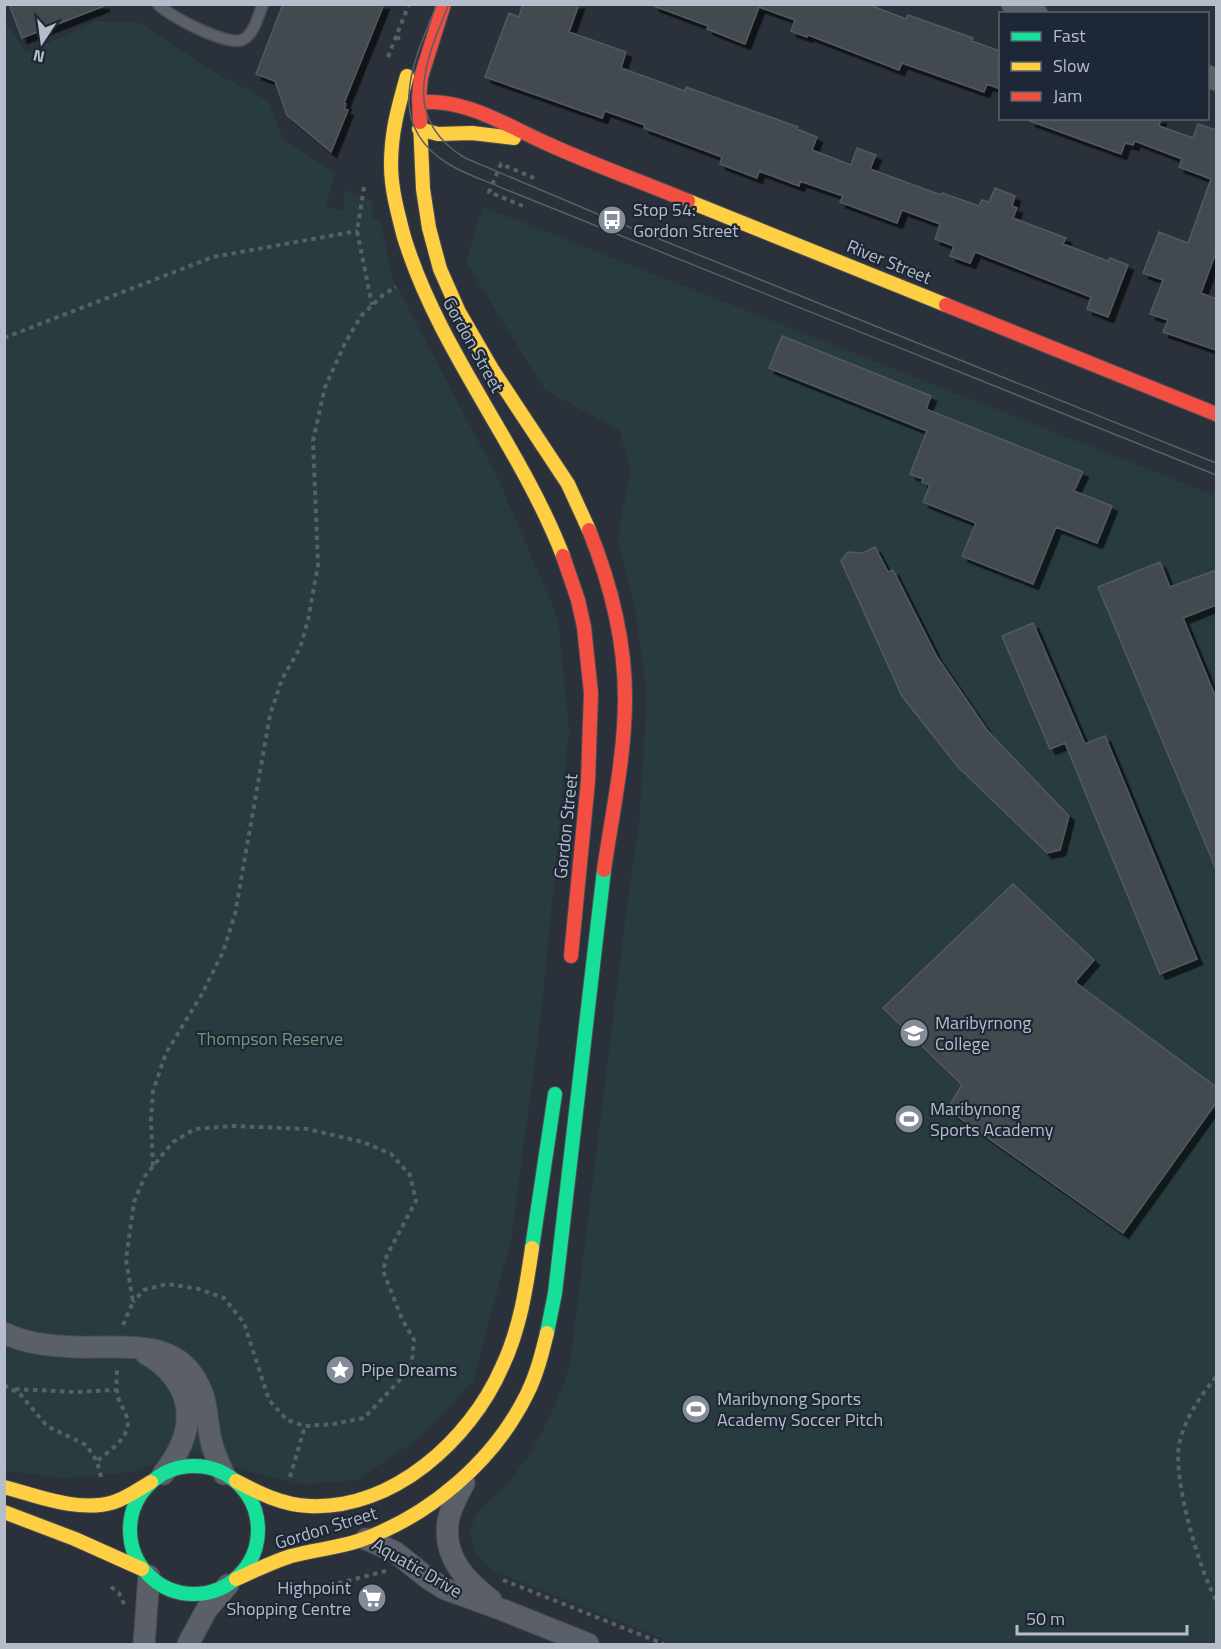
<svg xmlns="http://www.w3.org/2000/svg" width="1221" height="1649" font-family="'Titillium Web',sans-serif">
	<defs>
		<filter id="shadow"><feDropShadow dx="5.5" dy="5.5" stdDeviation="0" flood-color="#0009"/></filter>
	</defs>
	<rect width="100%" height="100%" fill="#2b313a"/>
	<path fill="#283c40" d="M4 18 26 53 97 21 140 23 210 70 268 101 283 139 335 173 326 206 344 211V190L372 201 373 218 380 220 392 277 498 479 558 619 569 730 540 1023 511 1239 473 1381 422 1436 357 1480 304 1484 248 1471 190 1451 132 1472 64 1478 5 1471Z
		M483 207 1216 496V1644H676L496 1572C483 1563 472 1552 471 1535 471 1512 490 1501 504 1487 534 1456 557 1406 570 1365L628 897 639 827 647 695 634 601 618 543 621 518 631 470 619 430 545 390 466 262Z"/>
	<path fill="#43484f" stroke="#535961" stroke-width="1.5" filter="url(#shadow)" d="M9 4H104V6L22 38Z
		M283 4H384L344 103 346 104 344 109 348 110 331 152 287 115 275 81 256 74Z
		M523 4H579L569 32 626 52 621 68 685 91 686 87 798 127 797 129 817 137 812 150 851 165 857 148 876 155 870 169 941 195 942 193 979 206 982 200 989 202 995 188 1015 196 1012 206 1017 208 1013 218 1066 238 1063 244 1108 261 1110 258 1128 265 1108 317 1087 309 1091 297 1001 262 975 252 970 263 950 256 954 246 935 239 940 224 902 210 897 223 840 202 843 196 800 181 799 186 759 171 757 178 720 164 722 157 644 128 645 125 605 111 602 118 485 77 509 13 519 17Z
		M654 4H867L906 19 908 15 973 38 972 41 1000 51V89L987 84 984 92 902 63 899 70 808 35 807 37 791 31 795 20 759 7 745 44 707 29 708 26 654 6Z
		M1031 118H1161L1159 126 1193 138 1198 124 1216 130V252L1201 293 1216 299V350L1163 332 1168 320 1150 314 1163 280 1143 273 1159 232 1188 243 1211 179 1179 167 1182 159 1135 141 1133 145 1125 143 1121 154 1030 121Z
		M782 336 931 396 926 409 1083 472 1074 491 1112 506 1097 543 1056 527 1033 584 962 556 976 523 923 502 930 485 922 482 923 479 910 474 927 431 769 368Z
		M875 547 888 572 893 570 937 657 987 730 1069 816 1060 850 1047 853 958 767 902 696 841 561 848 552 863 553Z
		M1160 562 1170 587 1216 570V605L1183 618 1216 698V869L1098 587Z
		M1033 623 1085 744 1105 736 1197 959 1160 974 1065 743 1050 749 1002 636Z
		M1013 884 1094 960 1075 982 1216 1087V1103L1123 1233 947 1109 962 1085 883 1008Z"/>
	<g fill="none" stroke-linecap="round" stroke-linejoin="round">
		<g stroke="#494d54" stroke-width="13">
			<path id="lane" d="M158 4C168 16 227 46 242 40 254 35 258 16 263 4"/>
		</g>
		<g stroke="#494d54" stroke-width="23">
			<path id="street" d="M1012 4 1037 14
				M1208 76 1216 80
				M4 1333C27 1344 52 1346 76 1347 115 1349 167 1338 192 1374 209 1398 205 1414 211 1440 213 1452 219 1463 224 1474
				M146 1354C158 1360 167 1368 175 1379 198 1411 186 1445 163 1474
				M464 1483C458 1495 450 1508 448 1522 443 1557 465 1580 491 1600
				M366 1539 395 1552 429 1579 445 1589 503 1610 588 1644
				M144 1644 149 1576
				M188 1644 207 1609 228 1585"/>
		</g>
		<g stroke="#494d54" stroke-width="16">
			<path id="fast" d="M532 1248 555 1094
				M547 1333 555 1293 604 870
				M130 1530a64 64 0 1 1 128 0a64 64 0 1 1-128 0Z"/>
		</g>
		<g stroke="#494d54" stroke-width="16">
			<path id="slow" d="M407 76C398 108 391 132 391 165 391 189 398 214 404 237 439 351 520 445 563 556
				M420 122 423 189 429 228 440 269 459 312 492 369 568 484 589 530
				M419 129 438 134 472 133 514 138
				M688 201 946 305
				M236 1481C259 1493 282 1505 309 1506 393 1510 470 1440 502 1367 520 1329 526 1289 532 1248
				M4 1487C38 1496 79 1513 114 1502 127 1498 139 1489 151 1482
				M4 1512 75 1539 142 1569
				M236 1579C254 1571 272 1562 291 1556 313 1550 336 1548 358 1541 429 1517 494 1461 527 1394 537 1374 542 1353 547 1333"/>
		</g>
		<g stroke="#494d54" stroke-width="16">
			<path id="jam" d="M419 102C468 99 505 125 548 144 594 165 642 182 688 201
				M420 122 419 97 421 77 444 4
				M946 305 1216 414
				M589 530C610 582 625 642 625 698 625 756 612 814 604 870
				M563 556 578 600 584 627 591 693 588 781 571 956"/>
		</g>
		<path stroke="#595f64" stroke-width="4" stroke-dasharray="4.5 4.5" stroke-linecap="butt" d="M396 37 404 40
			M388 57 409 4
			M364 187 357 231 372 305
			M523 206 489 192 501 164 534 178
			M4 338 213 257 357 231
			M153 1166 151 1121 153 1091 166 1053 202 994 223 952 235 914 270 715 282 679 300 648 308 620 318 565 313 441 325 387 345 343 361 316 383 295 396 287
			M123 1325 133 1302 126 1260 134 1202 145 1176 173 1142 195 1129 232 1126 307 1129 363 1142 391 1154 410 1175 416 1201 387 1255 383 1271 402 1319 414 1340 412 1360 399 1381 364 1418 333 1424 305 1426 287 1420 269 1400 244 1323 224 1298 199 1289 167 1284 144 1290 133 1302
			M1216 1377C1200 1396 1184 1420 1179 1445 1173 1480 1199 1569 1216 1600
			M4 1385 20 1394 47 1426 86 1445 97 1461
			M15 1389 76 1392 116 1390
			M101 1477 97 1461C109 1451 132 1437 127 1418 124 1408 118 1402 117 1392 116 1384 117 1376 117 1368
			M290 1477 305 1426
			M503 1580 664 1644
			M293 1584 296 1594 386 1571
			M111 1587 119 1593 124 1604"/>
		<use href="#lane" stroke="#5b6068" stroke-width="10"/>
		<use href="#street" stroke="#5b6068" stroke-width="21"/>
		<use href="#fast" stroke="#16e098" stroke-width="14"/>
		<use href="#slow" stroke="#ffcf43" stroke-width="14"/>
		<use href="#jam" stroke="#f24e42" stroke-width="14"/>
		<path stroke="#5a5e66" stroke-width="1.5" d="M437 4C415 59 382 122 447 163 464 174 484 180 502 188L1216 475
			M449 4C426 60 399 118 465 158L612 220 1216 463"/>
	</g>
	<defs>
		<g id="bus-disc" transform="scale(1.5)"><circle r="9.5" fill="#858c98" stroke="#1e2735"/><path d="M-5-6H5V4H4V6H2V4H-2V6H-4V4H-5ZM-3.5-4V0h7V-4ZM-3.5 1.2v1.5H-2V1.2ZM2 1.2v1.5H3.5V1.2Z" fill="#fff"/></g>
		<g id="school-disc" transform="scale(1.5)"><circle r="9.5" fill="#858c98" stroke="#1e2735"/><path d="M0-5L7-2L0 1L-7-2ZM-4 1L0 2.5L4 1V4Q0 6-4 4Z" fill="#fff"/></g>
		<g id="stadium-disc" transform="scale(1.5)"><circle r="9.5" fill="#858c98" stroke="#1e2735"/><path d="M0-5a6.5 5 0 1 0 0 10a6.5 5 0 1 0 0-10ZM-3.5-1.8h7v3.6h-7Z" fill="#fff"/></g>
		<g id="sight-disc" transform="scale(1.5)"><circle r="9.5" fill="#858c98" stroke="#1e2735"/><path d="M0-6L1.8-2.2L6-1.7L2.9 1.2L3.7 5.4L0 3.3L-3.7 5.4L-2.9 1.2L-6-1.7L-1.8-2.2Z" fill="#fff"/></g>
		<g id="supermarket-disc" transform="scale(1.5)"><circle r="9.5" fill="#858c98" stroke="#1e2735"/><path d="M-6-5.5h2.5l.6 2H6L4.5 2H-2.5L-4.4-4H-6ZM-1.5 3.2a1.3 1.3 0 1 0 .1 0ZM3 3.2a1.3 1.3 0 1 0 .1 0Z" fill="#fff"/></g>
	</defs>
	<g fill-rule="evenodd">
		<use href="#bus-disc" x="612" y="220"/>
		<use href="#school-disc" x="914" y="1033"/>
		<use href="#stadium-disc" x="909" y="1119"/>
		<use href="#sight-disc" x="340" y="1370"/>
		<use href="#stadium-disc" x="696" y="1409"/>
		<use href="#supermarket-disc" x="372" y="1598"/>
	</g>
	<g text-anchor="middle" stroke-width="4.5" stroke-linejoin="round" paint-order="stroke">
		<g font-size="18" fill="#b5bdca" stroke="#1e2735" text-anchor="start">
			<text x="633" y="216">Stop 54:<tspan x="633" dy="21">Gordon Street</tspan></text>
			<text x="935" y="1029">Maribyrnong<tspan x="935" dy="21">College</tspan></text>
			<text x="930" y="1115">Maribynong<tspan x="930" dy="21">Sports Academy</tspan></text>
			<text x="361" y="1376">Pipe Dreams</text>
			<text x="717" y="1405">Maribynong Sports<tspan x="717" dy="21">Academy Soccer Pitch</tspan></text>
			<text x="351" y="1594" text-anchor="end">Highpoint<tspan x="351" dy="21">Shopping Centre</tspan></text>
		</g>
		<g font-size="18" fill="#b5bdca" stroke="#1e2735">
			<text transform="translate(889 262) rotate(22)" y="6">River Street</text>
			<text transform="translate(473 345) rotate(61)" y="6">Gordon Street</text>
			<text transform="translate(566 826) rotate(-84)" y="6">Gordon Street</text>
			<text transform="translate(326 1528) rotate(-17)" y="6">Gordon Street</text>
			<text transform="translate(417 1568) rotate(30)" y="6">Aquatic Drive</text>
		</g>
		<g font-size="18" fill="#6c9b76" stroke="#1e2735">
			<text x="270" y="1045">Thompson Reserve</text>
		</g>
	</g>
	<rect width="1221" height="1649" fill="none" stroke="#b5bdca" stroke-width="12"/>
	<rect x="999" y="12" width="210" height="108" fill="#1e2735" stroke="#5a6371" stroke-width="1.5"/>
	<rect x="1011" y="32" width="30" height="9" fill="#16e098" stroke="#5a6371" stroke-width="1.5"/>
	<text x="1053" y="42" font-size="18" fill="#b5bdca">Fast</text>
	<rect x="1011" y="62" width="30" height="9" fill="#ffcf43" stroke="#5a6371" stroke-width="1.5"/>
	<text x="1053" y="72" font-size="18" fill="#b5bdca">Slow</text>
	<rect x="1011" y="92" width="30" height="9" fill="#f24e42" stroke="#5a6371" stroke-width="1.5"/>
	<text x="1053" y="102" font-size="18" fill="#b5bdca">Jam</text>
	<g transform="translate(42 42) rotate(193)" stroke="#1e2735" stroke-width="4.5" paint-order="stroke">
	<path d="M0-4.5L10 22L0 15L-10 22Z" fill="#b5bdca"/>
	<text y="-9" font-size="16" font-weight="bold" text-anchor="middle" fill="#b5bdca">N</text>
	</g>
	<path d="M1017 1625v9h170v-9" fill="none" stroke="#b5bdca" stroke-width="3"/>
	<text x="1026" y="1625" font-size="18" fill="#b5bdca" stroke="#1e2735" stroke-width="4.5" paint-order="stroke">50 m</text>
</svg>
